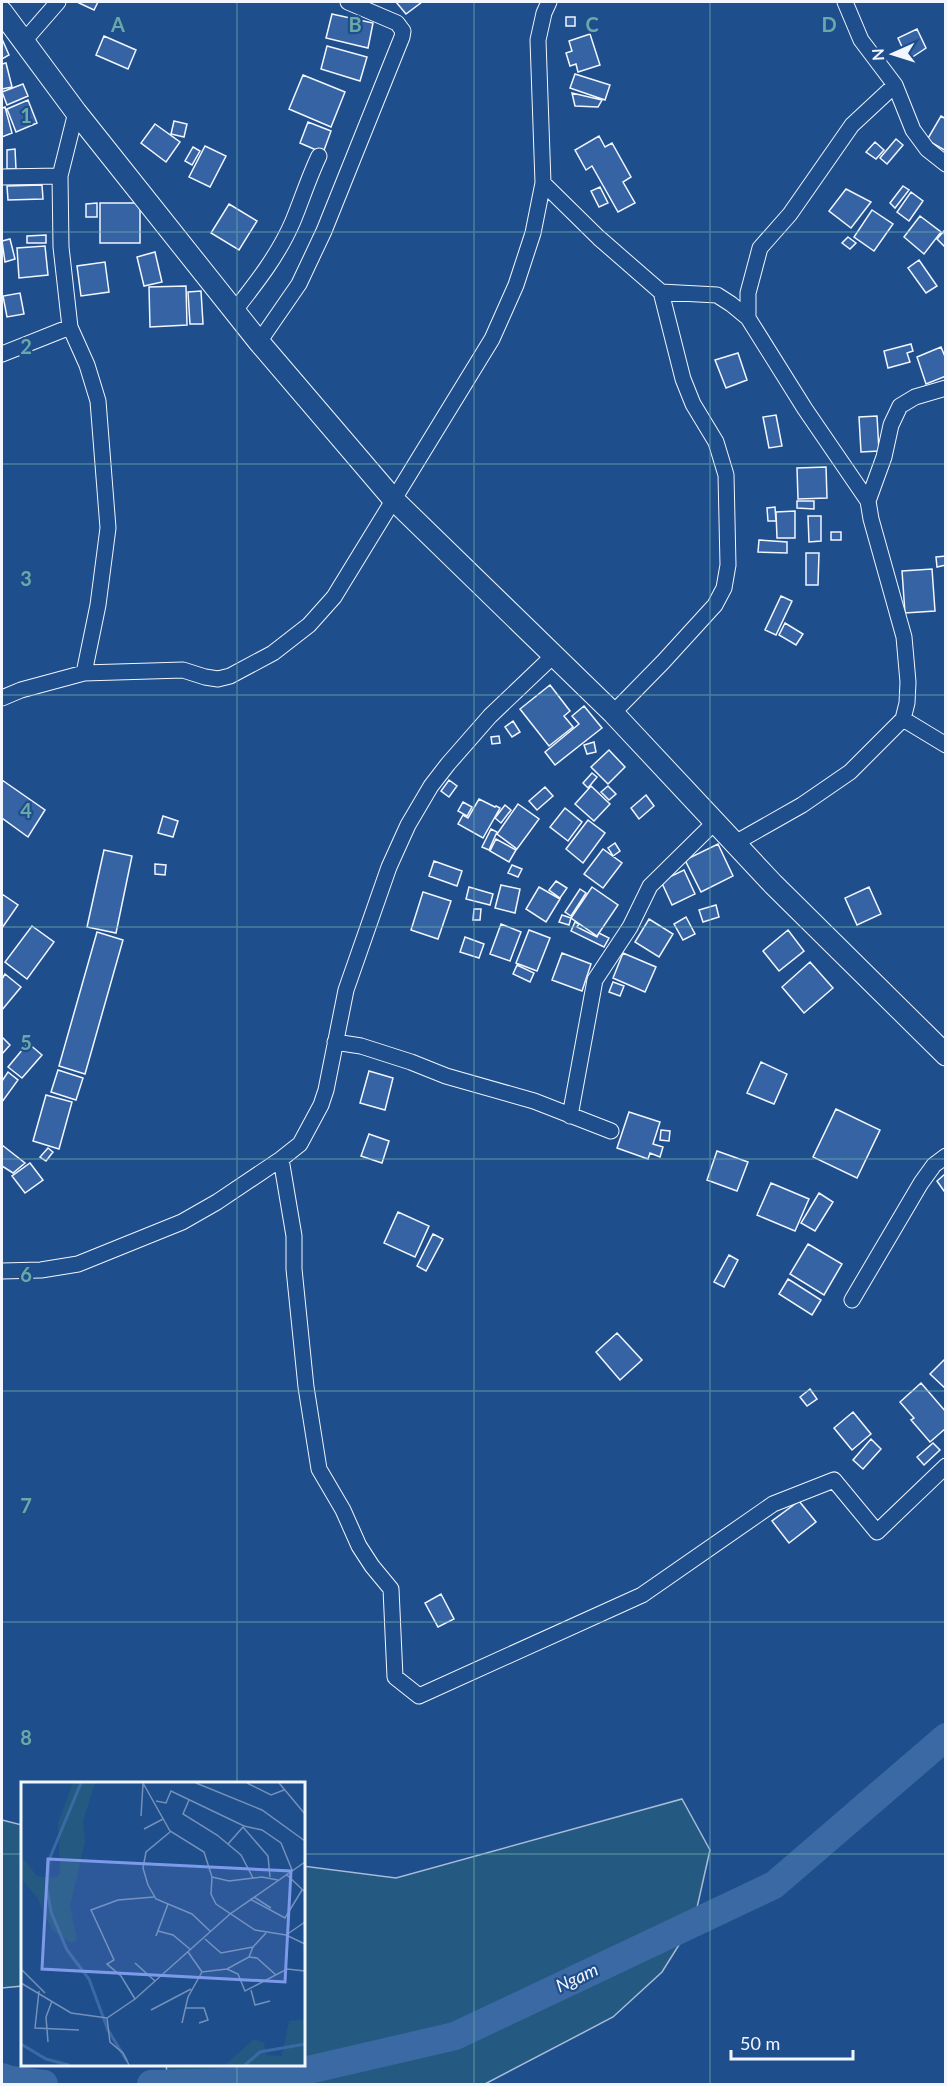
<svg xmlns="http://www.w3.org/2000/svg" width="947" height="2086" font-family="Lato,sans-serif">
	<rect width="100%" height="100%" fill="#1f4e8c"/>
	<path fill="#245a82" stroke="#a8bbd7" stroke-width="1.5" d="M682 1799 710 1850 694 1921 662 1972 613 2017 485 2084H168L166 2064H303V1866L396 1878Z
		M2 1820 22 1825V1986L2 1988Z"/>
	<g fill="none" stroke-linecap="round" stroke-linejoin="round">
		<path stroke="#3b69a3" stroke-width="28" d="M2 2077 11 2080 44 2084
			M151 2084 261 2081 455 2036 774 1885 946 1737"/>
	</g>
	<path fill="#3563a3" stroke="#f2f6ff" stroke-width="1.5" d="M77 2H98L94 10Z
		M396 2H422L406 14Z
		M332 14 373 23 368 48 326 38Z
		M566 17H575V26H566Z
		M917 29 926 48 908 60 898 38Z
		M590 34 600 65 578 72 576 64 570 66 566 53 572 51 569 41Z
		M104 36 136 50 128 69 96 55Z
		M2 39 9 55 2 59Z
		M327 46 367 57 360 81 321 69Z
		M6 63 12 87 2 89V64Z
		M575 74 610 85 605 100 570 88Z
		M303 75 345 92 331 127 289 109Z
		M23 84 28 96 7 105 2 92Z
		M572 93 602 100 598 107 575 106Z
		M28 100 37 123 16 132 7 109Z
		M5 107 12 133 2 137V108Z
		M941 116 946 119V151L927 140Z
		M174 121 187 124 184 137 171 134Z
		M308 122 331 131 323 153 300 143Z
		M155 124 180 142 166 162 141 143Z
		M599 136 605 147 612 143 631 177 623 182 635 203 618 212 592 166 586 170 575 150Z
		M896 139 903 145 887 164 880 158Z
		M875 142 884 150 876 159 866 152Z
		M205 146 226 156 210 187 189 177Z
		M193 147 200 151 192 165 185 161Z
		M15 149 16 169H7V150Z
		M42 185 43 199 8 200 7 186Z
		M903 186 909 190 895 208 890 203Z
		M600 187 608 203 599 207 591 191Z
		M846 189 871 202 851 228 829 211Z
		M911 192 923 201 909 221 897 212Z
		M97 203V217H86V204Z
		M100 203H140V243H100Z
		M229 204 257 221 239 250 211 233Z
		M872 210 893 224 874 251 854 237Z
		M920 216 941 232 924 254 904 237Z
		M944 231 946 244 944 246 937 239Z
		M46 235V243H27V236Z
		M848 237 856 243 850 249 842 243Z
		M10 239 15 259 5 262 2 241Z
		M45 246 48 275 19 278 17 248Z
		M155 252 162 282 144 286 137 257Z
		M919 260 937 286 926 293 908 268Z
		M105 262 109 292 81 296 77 266Z
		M186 286 187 325 150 327 149 287Z
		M201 291 203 324H190L188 292Z
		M20 293 24 314 7 317 3 296Z
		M911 344 913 351 907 353 910 362 888 368 884 351Z
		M941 347 946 359V376L926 384 917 357Z
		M738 353 747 380 726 388 715 360Z
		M776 415 782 446 769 448 763 417Z
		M877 416 879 451 861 452 859 417Z
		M826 467 827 498 798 499 797 468Z
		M797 501H814V509L797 508Z
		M775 507 776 521H768L767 508Z
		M795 511V538H777L776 512Z
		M808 516H821V541L809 542Z
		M831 532H841V540H831Z
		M759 540 787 542V553L758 552Z
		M806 553H819L818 585H806Z
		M946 556V565L937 567 936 557Z
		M932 569 935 611 905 613 902 571Z
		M781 596 792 601 776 635 765 630Z
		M785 623 803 634 796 645 779 635Z
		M550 685 570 711 564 716 573 727 549 746 520 709Z
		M584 706 602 728 555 765 545 752 579 724 572 716Z
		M513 721 520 732 512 737 505 727Z
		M499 736 500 743 492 744 491 737Z
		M594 742 596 752 587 754 584 745Z
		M609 750 625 767 608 784 591 767Z
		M592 773 597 777 588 788 583 783Z
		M2 780 45 810 28 837 2 818Z
		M449 780 457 786 449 797 441 791Z
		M591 786 610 804 594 821 575 804Z
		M608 786 616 794 609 800 601 792Z
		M545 787 553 796 537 810 529 801Z
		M646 795 654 806 639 819 631 808Z
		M479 799 495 807 496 806 500 808 483 838 458 824 463 815 468 818Z
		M463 802 472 807 467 816 458 811Z
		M518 804 539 819 517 849 497 834Z
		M505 805 511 810 501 823 495 818Z
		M565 808 582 822 568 841 550 827Z
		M163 816 178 821 173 837 158 833Z
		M588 820 605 833 583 863 566 849Z
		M491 829 497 832 489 850 482 847Z
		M496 839 516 850 509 862 490 851Z
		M615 843 620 851 613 856 608 848Z
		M718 844 733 876 701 892 685 860Z
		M603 849 622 863 603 888 584 874Z
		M104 850 132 856 116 933 87 927Z
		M434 861 462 871 457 886 429 876Z
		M155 864 166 865 165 875 155 874Z
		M512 865 522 869 518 877 508 873Z
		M684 870 695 894 672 905 661 881Z
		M556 881 567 888 560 898 549 890Z
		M501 885 520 889 515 913 495 908Z
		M469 887 493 894 490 905 466 899Z
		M539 887 560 899 546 922 526 909Z
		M592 887 618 905 597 936 571 918Z
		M869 887 881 914 857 925 845 898Z
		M580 889 586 893 571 916 565 912Z
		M423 892 451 901 438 939 411 930Z
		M2 894 18 905 2 928Z
		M716 905 719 917 703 922 699 910Z
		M474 909H481L480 920H473Z
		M562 915 571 918 569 925 559 922Z
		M686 917 695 934 683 940 674 924Z
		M649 919 673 934 659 957 635 942Z
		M575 922 579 924 577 927 597 937 599 933 609 938 604 947 571 931Z
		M501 924 521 932 510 961 490 954Z
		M32 926 54 942 27 979 5 962Z
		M529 930 550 938 537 971 516 963Z
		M788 930 804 951 779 971 763 951Z
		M97 932 123 940 85 1074 59 1066Z
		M465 937 484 944 479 958 460 952Z
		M562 953 591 964 582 991 552 980Z
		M623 953 656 967 645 992 613 978Z
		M810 962 833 988 804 1013 782 987Z
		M517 965 534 973 530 982 513 974Z
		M5 974 21 987 2 1010V979Z
		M613 982 624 986 620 996 609 992Z
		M2 1037 10 1045 2 1054Z
		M28 1043 42 1055 22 1078 8 1067Z
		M761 1062 787 1074 774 1104 747 1093Z
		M58 1070 83 1078 76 1100 51 1092Z
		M369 1071 393 1078 385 1110 360 1103Z
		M8 1072 18 1080 2 1102V1081Z
		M46 1095 72 1102 59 1149 33 1141Z
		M836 1109 880 1130 857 1178 813 1157Z
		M629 1112 660 1122 653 1144 663 1147 660 1157 650 1153 648 1159 617 1148Z
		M661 1130 670 1131 669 1141 660 1140Z
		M369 1134 389 1141 382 1163 361 1156Z
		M2 1145 25 1163 13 1173 2 1166Z
		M48 1148 53 1152 46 1161 40 1157Z
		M717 1151 748 1162 737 1191 707 1180Z
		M30 1163 43 1180 25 1193 12 1176Z
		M945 1174 946 1190 944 1191 937 1181Z
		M771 1183 809 1199 795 1231 757 1215Z
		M819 1193 833 1202 815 1231 801 1223Z
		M398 1212 429 1226 415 1257 384 1243Z
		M433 1234 443 1239 426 1271 417 1266Z
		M808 1244 842 1264 824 1295 790 1274Z
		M729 1255 738 1260 724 1287 714 1282Z
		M788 1279 821 1300 812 1315 779 1294Z
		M617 1333 642 1360 620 1380 596 1352Z
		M946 1358V1389L930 1374Z
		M921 1383 946 1412V1428L930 1442 911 1420 914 1418 900 1402Z
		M810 1389 817 1399 807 1406 800 1397Z
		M853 1412 871 1434 852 1450 834 1428Z
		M871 1439 881 1449 863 1469 853 1460Z
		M933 1443 940 1450 924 1465 917 1457Z
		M799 1501 816 1522 789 1543 772 1521Z
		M441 1594 454 1619 438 1627 425 1603Z"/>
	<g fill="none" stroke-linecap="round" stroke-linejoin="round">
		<g stroke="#f2f6ff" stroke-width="17">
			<path id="street" d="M845 2 861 40 895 85 913 130 927 149 946 164
				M24 41 58 2
				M76 112 60 176 61 247 70 327 87 365 98 401 108 528 98 605 84 673
				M2 177 60 176
				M543 183 599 238 661 292 683 379 693 404 716 442 726 475 728 565 724 588 715 605 663 662 613 713
				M661 292 717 295 731 304 748 318 805 409 868 501 871 519 904 637 908 682 907 703 903 719 850 772 802 805 735 843
				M235 310C257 282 279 254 293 221 302 199 309 177 319 156
				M748 318V293L760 248 790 214 852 125 895 85
				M259 342 299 284 324 231 402 37 403 31 397 23 348 2
				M2 354 70 327
				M868 501 884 457 891 425 900 406 915 397 946 388
				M2 698 21 690 84 673 183 670 205 677 218 679 230 676 273 653 309 625 334 597 492 339 516 285 533 233 543 183 538 40 544 13 549 2
				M903 719 946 745
				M335 1042 361 1046 411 1062 446 1076 534 1101 611 1131
				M570 1116 595 980 630 927 650 886 715 822
				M281 1159 294 1236V1269L306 1387 319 1469 343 1510 359 1546 372 1566 391 1589 395 1677 419 1696 642 1595 773 1504 834 1480 877 1532 946 1466
				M2 1271 41 1270 78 1264 182 1222 217 1202 281 1159 300 1144 321 1105 326 1090 346 990 389 867 408 825 431 786 448 764 490 716 553 656
				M852 1300 921 1183 934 1165 946 1156"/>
		</g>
		<g stroke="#f2f6ff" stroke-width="23">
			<path id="secondary" d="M2 12 76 112 259 342 394 500 613 713 773 884 946 1055"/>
		</g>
		<use href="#street" stroke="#1f4e8c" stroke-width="15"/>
		<use href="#secondary" stroke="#1f4e8c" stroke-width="21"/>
	</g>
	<path fill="none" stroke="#6aa9a8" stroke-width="1.5" stroke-opacity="0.55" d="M237 2V1783M474 2V2084M710 2V2084M2 232H946M2 464H946M2 695H946M2 927H946M2 1159H946M2 1391H946M2 1622H946M2 1854H22M303 1854H946M237 2064V2084"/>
	<g text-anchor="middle" stroke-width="4.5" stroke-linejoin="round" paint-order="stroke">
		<g font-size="18" font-style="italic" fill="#f2f6ff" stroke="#1f4e8c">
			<text transform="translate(577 1978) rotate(-25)" y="6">Ngam</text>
		</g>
	</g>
	<g transform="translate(21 1782)">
		<rect width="284" height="284" fill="#1f4e8c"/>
		<path d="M52 1H74L62 39 64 60 49 124 56 158 50 161 31 148 16 115 0 97V74L16 94 35 96 39 90 37 41ZM283 238V283H204L233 257 243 261 245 273 261 274 268 239Z" fill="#245a82"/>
		<path fill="none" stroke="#3b69a3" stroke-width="3" d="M60 1 28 78 26 107 30 130 46 168 68 197 87 248 106 279M0 262 25 277 48 283M224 283 239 270 284 262"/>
		<path fill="none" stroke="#7391ba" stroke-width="1.5" d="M122 1 149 49 183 70 191 95 190 112 195 122 234 148 265 153 284 162M175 1 241 28 284 59M226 1 250 13 263 8M258 1 284 32M168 18 162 32 196 53 220 73 232 96M135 19 145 21 150 9 223 44 241 48 260 61 271 88M120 34 122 2M222 45 247 74 249 95M123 47 142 37M149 50 125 70 122 86 127 103 135 117 171 132 190 150M207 62 222 45M265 92 284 110M191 95 208 99 241 95 257 98M233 115 250 126M229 117 264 136 281 108M137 149 152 153 170 168M265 153 284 140M135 154 147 122M184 157 200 171 232 165M167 170 181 190 206 187 228 175 232 165 245 151M228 175 236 176 255 193M114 181 134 199M0 187 24 211M206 187 217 192 224 209 266 187 284 189M0 201 50 231 86 236 114 217 209 132 284 80M230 208 234 223 249 219M18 209 14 246 58 248M114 217 100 194 86 182 93 178 70 128 97 118 133 115M164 226H183L187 238 178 241M130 228 170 207M86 236 89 260 102 271 108 283M161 241 167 215 181 190M27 260 25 235 31 219"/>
		<path fill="#7d9aea" fill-opacity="0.15" stroke="#7d9aea" stroke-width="3" d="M27 77 270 89 264 200 21 187Z"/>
		<rect width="284" height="284" fill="none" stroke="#f2f6ff" stroke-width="3"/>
	</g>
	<g font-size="20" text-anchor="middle" font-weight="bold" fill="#6aa9a8" stroke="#1f4e8c" stroke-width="4.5" stroke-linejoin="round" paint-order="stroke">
		<text x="118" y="32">A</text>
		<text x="355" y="32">B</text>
		<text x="592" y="32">C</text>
		<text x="829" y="32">D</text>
		<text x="26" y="123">1</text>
		<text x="26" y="354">2</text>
		<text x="26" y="586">3</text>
		<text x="26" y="818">4</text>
		<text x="26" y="1050">5</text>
		<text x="26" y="1282">6</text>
		<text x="26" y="1513">7</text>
		<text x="26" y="1745">8</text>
	</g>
	<rect width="947" height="2086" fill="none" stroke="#f2f6ff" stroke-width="6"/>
	<g transform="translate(893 54) rotate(267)" stroke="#1f4e8c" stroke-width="4.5" paint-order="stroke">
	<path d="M0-4.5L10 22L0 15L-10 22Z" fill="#f2f6ff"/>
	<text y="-9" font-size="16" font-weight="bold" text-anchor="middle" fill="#f2f6ff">N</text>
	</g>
	<path d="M731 2050v9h122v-9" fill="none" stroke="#f2f6ff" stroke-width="3"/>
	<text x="740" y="2050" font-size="18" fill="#f2f6ff" stroke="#1f4e8c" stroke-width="4.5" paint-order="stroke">50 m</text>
</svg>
